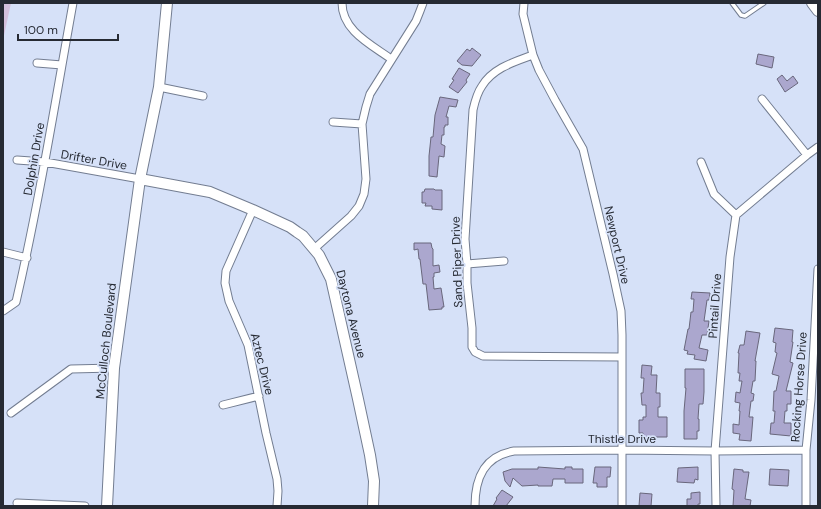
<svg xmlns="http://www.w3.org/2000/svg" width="821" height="509" font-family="'DM Sans',sans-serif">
	<rect width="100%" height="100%" fill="#d6e1f8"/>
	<path fill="#d3c0dc" d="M3 3H11L3 40Z"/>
	<path fill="#aba7ce" stroke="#69677c" d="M472 48 481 55 472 66 462 65 457 61 467 49 470 51Z
		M758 54 774 57 772 68 756 64Z
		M459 68 470 74 466 80 467 82 458 93 449 87 454 80 452 79Z
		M782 75 787 81 793 76 798 83 785 92 777 79Z
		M440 97 458 100 456 107 449 106 446 117H448V125H445V127H444V135H442L441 144 445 146 444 157 439 156 437 177 429 176V156L431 137H433L435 115Z
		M425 189H434L435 190H442V210L432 209V206H425L426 203H422V192H424Z
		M414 243H431L432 248 433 249V266L439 265 440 272 434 273V277H433L434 289 441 288 444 307H442V309L429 310 426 284H423L420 259H419L418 249 414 250Z
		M692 292 710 293 709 300H707L704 321H709L707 335H702L699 348 708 350 706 361 694 359 695 355 687 354 688 351 684 350 688 329H689L691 312H693L694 299H691Z
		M775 328 793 330 792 342H793L790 362 793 363 786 391H791V404H787V411H785L784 423H791V436L770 434 771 423H774L775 411H773L774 391H776L779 376 772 374 777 353 775 352 776 343 773 342Z
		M746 331 760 333 755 361H756L755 381H753L751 393 754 394 753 401H751L749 417H753L751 441 739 440 740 434 733 433V424L739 425 740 411H739L740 403 735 402 736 392 740 393 742 381H739L740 373H738L739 353H738L740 345H744Z
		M642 365 652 366 651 375H657L656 393H660V407H658V417H667V437H643V433H639V420H643V417H646V405H642L641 393H643L644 378H641Z
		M685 369H704V392L703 404H699L698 419H699V431H697V439H684V411L686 388H685Z
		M538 467 565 469V467H572V469H583V483H565V479H553L552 486H538V485L522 486 513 478 510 487 505 481 503 472 512 469H538Z
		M595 467H611L610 477H607V487H597V483H593Z
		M698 467V480L695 479 694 483 677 482 678 468Z
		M734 469 743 470V472H749L745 499 751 500 750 506H733L734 490 732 489Z
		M770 469 789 470 788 486 769 485Z
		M502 490 513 497 506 506H493L497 499 496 498Z
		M700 492V504H698V506H687V499H691V493Z
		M640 493 652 494 651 506H639Z"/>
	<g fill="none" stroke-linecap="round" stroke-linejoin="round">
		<g stroke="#737d91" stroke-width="5.5">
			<path id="lane" d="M732 3 741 15 745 16 764 3"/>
		</g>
		<g stroke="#737d91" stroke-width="9">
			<path id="street" d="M342 3C342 31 372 45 391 59
				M524 3 523 14 533 55 539 70 555 100 583 149 613 274 621 311 622 335V506
				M533 55C514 62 493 68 482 86 477 93 475 101 473 110L465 239 467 264V283L472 328V347L475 352 483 356 622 357
				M37 63 62 65
				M159 87 203 96
				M762 99 807 155
				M333 122 362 124
				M17 160 45 162 140 179
				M701 162 714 194 736 215
				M253 210 226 271 225 283 229 301 248 345 266 433 277 479 278 491 277 506
				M314 249 351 216 359 206 364 194 366 179 362 124 366 107 370 94 416 21 420 11 423 3
				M3 252 27 258
				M467 264 504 261
				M3 311 16 302C39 203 55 103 73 3
				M223 405 259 396
				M11 413 71 369 114 368
				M17 503 85 506
				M475 506C475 478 484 456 514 451L622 450 715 451 806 450
				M716 506 715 451 730 257 736 215 807 155 818 147
				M806 506V450L811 400 818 269"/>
		</g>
		<g stroke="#737d91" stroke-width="12">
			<path id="secondary" d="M812 3 818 11
				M140 179 210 192 253 210 290 227 297 232 303 236 319 255 331 279 358 399 370 455 374 481 373 506
				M107 506 114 368 140 179 159 87 167 3"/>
		</g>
		<use href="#lane" stroke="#fff" stroke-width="3.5"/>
		<use href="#street" stroke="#fff" stroke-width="7"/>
		<use href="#secondary" stroke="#fff" stroke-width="10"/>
	</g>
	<g text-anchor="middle" stroke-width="3.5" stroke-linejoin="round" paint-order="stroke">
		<g font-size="12" fill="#262a33" stroke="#d6e1f8">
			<text transform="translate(34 159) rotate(-80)" y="4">Dolphin Drive</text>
			<text transform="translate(94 160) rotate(10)" y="4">Drifter Drive</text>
			<text transform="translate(617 245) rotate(77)" y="4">Newport Drive</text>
			<text transform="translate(457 262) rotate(-92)" y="4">Sand Piper Drive</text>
			<text transform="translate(715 306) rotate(-86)" y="4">Pintail Drive</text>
			<text transform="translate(351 314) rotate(76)" y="4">Daytona Avenue</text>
			<text transform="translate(106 341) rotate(-84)" y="4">McCulloch Boulevard</text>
			<text transform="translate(262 364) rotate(76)" y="4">Aztec Drive</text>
			<text transform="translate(799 387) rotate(-86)" y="4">Rocking Horse Drive</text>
			<text x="622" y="443">Thistle Drive</text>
		</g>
	</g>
	<rect width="821" height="509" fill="none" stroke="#262a33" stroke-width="8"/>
	<path d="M18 34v6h100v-6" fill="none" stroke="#262a33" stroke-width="2"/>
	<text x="24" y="34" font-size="12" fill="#262a33" stroke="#d6e1f8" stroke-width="3" paint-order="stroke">100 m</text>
</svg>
